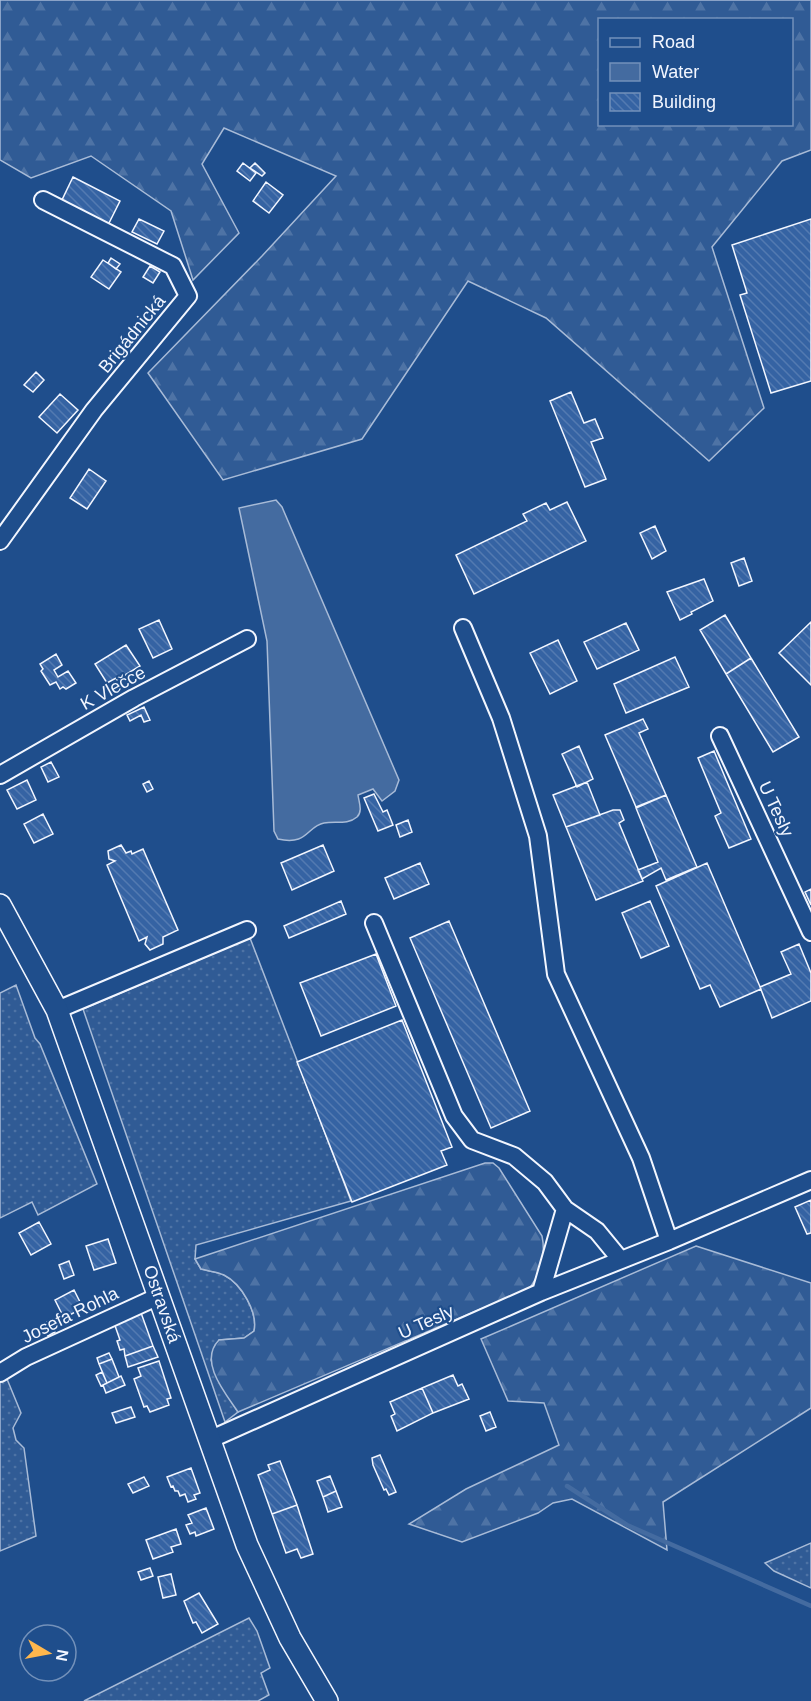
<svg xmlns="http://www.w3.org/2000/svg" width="811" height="1701" font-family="Arial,sans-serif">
	<defs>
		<pattern id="grass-dots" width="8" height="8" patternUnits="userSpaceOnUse" patternTransform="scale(1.5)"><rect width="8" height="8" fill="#305b95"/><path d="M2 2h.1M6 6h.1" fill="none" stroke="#4e73a5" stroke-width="1.8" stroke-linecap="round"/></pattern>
		<pattern id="forest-firs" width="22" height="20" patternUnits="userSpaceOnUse" patternTransform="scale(1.5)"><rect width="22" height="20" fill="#305b95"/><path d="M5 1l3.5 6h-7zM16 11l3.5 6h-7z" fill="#4e73a5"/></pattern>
		<pattern id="building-back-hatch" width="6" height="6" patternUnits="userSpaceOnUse" patternTransform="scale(1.5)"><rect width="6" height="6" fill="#3563a3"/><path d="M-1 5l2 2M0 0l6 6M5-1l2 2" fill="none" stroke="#537ab1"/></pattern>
	</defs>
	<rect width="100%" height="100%" fill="#1f4e8c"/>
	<path fill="url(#grass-dots)" stroke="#a8bbd7" stroke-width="1.5" d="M250 938 351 1201 196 1245 195 1259 201 1269C208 1271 218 1272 224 1275 242 1284 258 1313 254 1331L244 1338 219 1340 211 1360 219 1381 238 1412 225 1422 83 1009Z
		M16 985 35 1038 40 1044 97 1184 38 1215 32 1202 0 1218V993Z
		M7 1379 21 1413 13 1428 16 1440 24 1448 36 1536 0 1551V1382Z
		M811 1543V1588L774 1571 765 1563Z
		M249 1618 257 1631 270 1668 261 1673 269 1695 258 1701H84Z"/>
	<path fill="url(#forest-firs)" stroke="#a8bbd7" stroke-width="1.5" fill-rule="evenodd" d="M0 0H811V150L782 161 712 247 764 408 709 461 546 318 468 281 362 439 223 480 148 373 262 256 336 176 224 128 202 164 239 233 193 280 171 211 91 156 31 178 0 160ZM600 20H792V124H600Z
		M485 1163H493L499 1168 542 1236C546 1255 541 1272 530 1288L238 1412C225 1393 198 1361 219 1340L244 1338 254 1331C258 1313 242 1284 224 1275 218 1272 208 1271 201 1269L195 1259Z
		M696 1246 811 1283V1408L663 1502 667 1550 572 1499 553 1503 538 1513 462 1542 409 1524 466 1489 559 1445 544 1403 508 1401 481 1339Z"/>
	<path fill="#446ba0" stroke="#a8bbd7" stroke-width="1.5" d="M276 500 282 507 399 780 395 791 382 801 373 789 358 795C359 803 363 811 357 817 348 825 335 821 324 823 307 826 308 846 278 839L274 831 267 641 239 508Z"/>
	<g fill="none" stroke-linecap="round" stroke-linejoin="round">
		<path stroke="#446ba0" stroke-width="4.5" d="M567 1486 627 1525 811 1606"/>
	</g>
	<path fill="url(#building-back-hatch)" stroke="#f2f6ff" stroke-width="1.5" d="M243 163 256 173 250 181 237 171Z
		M255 163 265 173 262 176 250 168Z
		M73 177 120 201 108 225 61 202Z
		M266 182 283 195 269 213 253 201Z
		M139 219 164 231 157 244 132 232Z
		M811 219V381L771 393 740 295 747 293 732 245Z
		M111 258 120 264 116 269 108 263Z
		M103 260 121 272 109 289 91 277Z
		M150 266 160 272 153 283 143 277Z
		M36 372 44 380 33 392 24 385Z
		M571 392 584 423 595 419 603 438 591 442 606 479 585 487 550 401Z
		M60 394 78 410 57 433 39 417Z
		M89 469 106 481 87 509 70 498Z
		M567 502 586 541 474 594 456 555 527 521 523 514 546 503 550 510Z
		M655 526 666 551 652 559 640 533Z
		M744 558 752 581 739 586 731 563Z
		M704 579 713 601 691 612 692 614 680 620 667 592Z
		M725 615 751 658 726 674 700 630Z
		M159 620 172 649 153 658 139 629Z
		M811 622V685L779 653Z
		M626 623 639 650 597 669 584 642Z
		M558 640 577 681 550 694 530 653Z
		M126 645 140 666 117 680 116 678 107 683 95 664Z
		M56 654 62 665 54 670 58 677 68 671 76 683 66 689 63 687 60 689 56 682 50 685 41 671 43 669 40 664Z
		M675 657 689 687 626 713 614 684Z
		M751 658 799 737 773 752 726 674Z
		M144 707 150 720 144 722 141 715 130 721 127 715Z
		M643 719 648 729 639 733 666 795 636 807 605 735Z
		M579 746 593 779 577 787 562 754Z
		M714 751 751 839 729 848 715 816 721 813 698 758Z
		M51 762 59 777 48 782 41 767Z
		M27 780 36 800 17 809 7 790Z
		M149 781 153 789 147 792 143 784Z
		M587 782 600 815 566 827 553 795Z
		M374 794 383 812 387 810 393 825 378 831 364 798Z
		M666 795 697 867 666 880 661 868 642 879 638 870 658 862 636 808Z
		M613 810H620L624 820 619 823 643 881 596 900 566 827Z
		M43 814 53 834 34 843 24 824Z
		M408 820 412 832 400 837 396 825Z
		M121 845 126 853 131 851 132 854 143 849 178 930 163 937V944L150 950 145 944 147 937 139 941 107 865 115 861 109 859 108 851Z
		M323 845 334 871 292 890 281 863Z
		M420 863 429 884 394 899 385 878Z
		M707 863 761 989 720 1007 710 985 700 989 656 886Z
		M811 889V905L805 892Z
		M341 901 346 914 289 938 284 926Z
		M650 901 669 946 641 958 622 913Z
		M449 921 530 1111 491 1128 410 938Z
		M799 944 811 973V1001L772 1018 760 987 791 974 781 952Z
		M376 954 396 1006 321 1036 300 983Z
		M402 1020 452 1147 441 1151 447 1165 352 1202 297 1062Z
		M811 1200V1233L807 1234 795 1207Z
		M39 1222 51 1244 31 1255 19 1233Z
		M108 1239 116 1263 94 1270 86 1246Z
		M69 1261 74 1275 64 1279 59 1265Z
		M74 1290 83 1308 64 1318 55 1300Z
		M140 1310 153 1346 125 1356 124 1349 120 1350 117 1341 120 1340 113 1320Z
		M49 1321 55 1332 48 1336 42 1325Z
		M153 1346 158 1357 128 1367 125 1356Z
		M109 1353 112 1359 99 1364 97 1358Z
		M112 1359 119 1377 107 1383 99 1364Z
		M159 1361 171 1398 167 1399 169 1405 150 1412 147 1406 144 1407 134 1379 141 1376 138 1368Z
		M102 1372 107 1383 101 1386 96 1375Z
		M453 1375 458 1386 462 1384 469 1399 433 1413 422 1388Z
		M121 1376 125 1385 106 1393 103 1385Z
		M422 1388 433 1413 397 1431 391 1416 395 1414 390 1402Z
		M131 1407 135 1417 116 1423 112 1413Z
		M490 1412 496 1427 486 1431 480 1416Z
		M380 1455 396 1492 389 1495 386 1489 384 1490 373 1465 372 1458Z
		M280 1461 297 1505 272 1514 258 1475 270 1470 268 1465Z
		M191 1468 200 1493 194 1495 196 1499 188 1502 185 1494 180 1496 178 1491H175L173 1486 171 1487 167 1477Z
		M330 1476 336 1491 323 1497 317 1481Z
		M144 1477 149 1486 133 1493 128 1484Z
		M336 1491 342 1507 328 1512 323 1497Z
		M297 1505 313 1554 301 1558 297 1549 286 1553 272 1514Z
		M206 1508 214 1529 196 1536 195 1532 190 1534 186 1525 192 1523 188 1515Z
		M176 1529 181 1544 171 1547 173 1552 153 1559 146 1540Z
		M150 1568 153 1576 141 1580 138 1572Z
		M171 1574 176 1595 163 1598 158 1577Z
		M199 1593 218 1624 202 1633 196 1622 193 1623 184 1601Z"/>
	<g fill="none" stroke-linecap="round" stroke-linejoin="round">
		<g stroke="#f2f6ff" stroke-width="20">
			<path id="minor" d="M0 541 94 410 188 296 173 266 43 200
				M463 628 501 718 538 836 556 974 641 1158 669 1241
				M720 736 811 932
				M0 775 134 698 247 639
				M374 923 454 1116 472 1140 514 1156 545 1182 565 1209 597 1231 620 1259
				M57 1010 247 930
				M541 1292 565 1209
				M0 1373 26 1357 159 1296
				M209 1440 541 1292 669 1241 811 1180"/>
		</g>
		<g stroke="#f2f6ff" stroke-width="24">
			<path id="major" d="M0 905 57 1010 247 1545 290 1638 327 1701"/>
		</g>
		<use href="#minor" stroke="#1f4e8c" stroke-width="16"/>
		<use href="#major" stroke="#1f4e8c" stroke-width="21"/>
	</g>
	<g text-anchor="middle" stroke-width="4.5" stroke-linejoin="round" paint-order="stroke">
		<g font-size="18" fill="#f2f6ff" stroke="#1f4e8c">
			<text transform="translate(132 334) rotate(-51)" y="6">Brigádnická</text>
			<text transform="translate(113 688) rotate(-29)" y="6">K Vlečce</text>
			<text transform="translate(776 809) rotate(65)" y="6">U Tesly</text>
			<text transform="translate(162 1304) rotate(71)" y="6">Ostravská</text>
			<text transform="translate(70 1315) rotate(-26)" y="6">Josefa Rohla</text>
			<text transform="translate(426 1322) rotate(-24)" y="6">U Tesly</text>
		</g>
	</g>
	<rect x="598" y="18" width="195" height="108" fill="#1f4e8c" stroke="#7391ba" stroke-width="1.5"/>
	<rect x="610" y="38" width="30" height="9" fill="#1f4e8c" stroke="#7391ba" stroke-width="1.5"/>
	<text x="652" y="48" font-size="18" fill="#f2f6ff">Road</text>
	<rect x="610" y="63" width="30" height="18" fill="#446ba0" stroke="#7391ba" stroke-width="1.5"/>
	<text x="652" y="78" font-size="18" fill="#f2f6ff">Water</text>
	<rect x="610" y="93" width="30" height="18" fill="url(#building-back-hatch)" stroke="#7391ba" stroke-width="1.5"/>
	<text x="652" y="108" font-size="18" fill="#f2f6ff">Building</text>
	<g transform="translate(48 1653) rotate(100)"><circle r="28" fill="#1f4e8c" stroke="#7391ba" stroke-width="1.5"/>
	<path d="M0-4.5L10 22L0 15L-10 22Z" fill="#ffb74d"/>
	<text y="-9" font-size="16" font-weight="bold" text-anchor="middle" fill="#f2f6ff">N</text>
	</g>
</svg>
